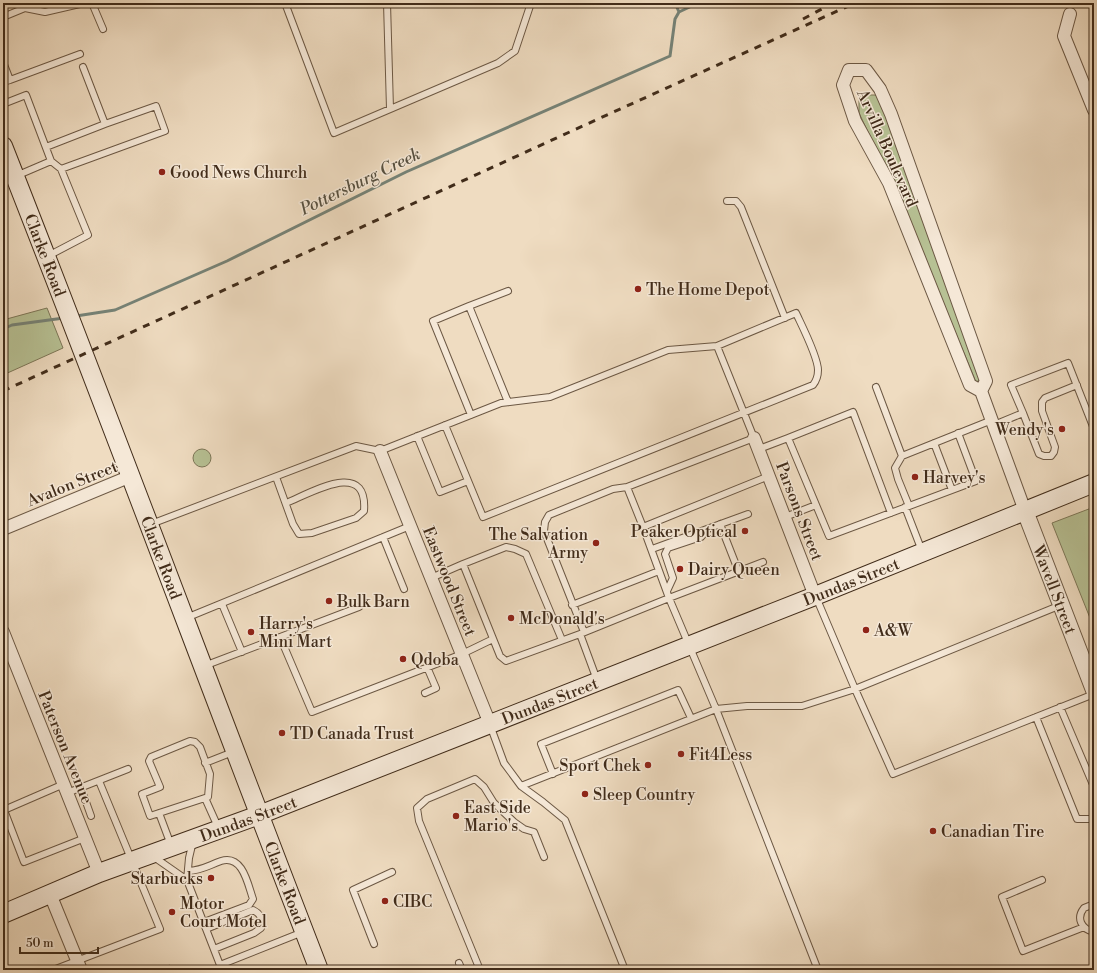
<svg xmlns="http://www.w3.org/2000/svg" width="1097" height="973" font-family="'Libre Bodoni',serif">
	<rect width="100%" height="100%" fill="#efdcc1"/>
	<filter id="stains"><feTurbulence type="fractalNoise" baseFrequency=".005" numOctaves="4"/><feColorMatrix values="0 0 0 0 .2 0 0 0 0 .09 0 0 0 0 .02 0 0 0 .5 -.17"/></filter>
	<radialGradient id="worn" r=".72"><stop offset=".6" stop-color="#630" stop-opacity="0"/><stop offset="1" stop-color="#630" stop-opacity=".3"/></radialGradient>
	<path fill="#b7c194" stroke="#7c7657" d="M868 95H875L880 100 980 380 976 382 900 199 859 113V101L861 96Z
		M47 308 63 348 3 375V320Z
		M193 458a9 9 0 1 1 18 0a9 9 0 1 1-18 0Z
		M1094 507V628L1052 523Z"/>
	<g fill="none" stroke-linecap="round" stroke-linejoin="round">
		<path stroke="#768276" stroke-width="3" d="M675 3 679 12
			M679 12 698 3
			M76 316 115 310 227 261 406 172 670 56 675 19 679 12
			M3 329 12 325 64 318"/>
		<g stroke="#6c5844" stroke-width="8">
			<path id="service" d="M92 3 103 29
				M285 3 334 133 498 63 515 51 531 3
				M387 3 390 109
				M25 8 45 12 84 3
				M3 17 37 3
				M3 62 10 80 3 82
				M10 80 80 54
				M3 104 26 95 51 161 16 176
				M46 147 105 124 83 67
				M51 161 61 169 165 131 156 106 105 124
				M727 201H736L741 207 785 318
				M48 256 88 235 61 169
				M508 291 469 306 508 402
				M469 306 433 321 471 415
				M876 387 902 456 992 420
				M1023 413 1039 454 1044 456H1051L1054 452 1055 447 1042 411V402L1045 398 1077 385
				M994 425 1023 413 1011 385 1068 363 1094 429
				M417 436 440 492 468 481
				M788 438 853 412 891 513
				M934 443 952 490
				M759 449 788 438 829 536 976 481 958 433
				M902 456 895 468 898 479 909 506
				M276 477 293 524 299 534 312 533 356 518 364 511C368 458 311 493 286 503
				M905 507 922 551
				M785 517 816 505
				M151 524 356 446 380 451 501 403 550 397 668 350 717 346 796 313C802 326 818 357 818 370 818 376 817 380 813 385L483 517 445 425
				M720 524 738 570
				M643 527 627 487 754 438 717 346
				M383 537 404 589
				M652 549 748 514
				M763 562 669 598 643 527 769 476
				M463 564 506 547 515 549 526 554 562 640
				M431 578 463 564 500 656 506 661 580 634 597 680
				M667 591 673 578 665 554 668 548 701 537 708 529
				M816 597 855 689 1061 605
				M222 604 242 652
				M572 605 659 571
				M186 618 410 526
				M584 632 544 531 545 522 549 515 613 489 627 487
				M580 634 669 598 716 709 818 970
				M280 637 312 712 462 654 493 639
				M204 666 359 607
				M425 693 436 688 427 667
				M1060 707 1094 787
				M1036 717 1077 819H1094
				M490 725 504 763 521 786 543 802 565 820 625 970
				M190 741 195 742 200 747 210 774 208 797 150 816 142 794 160 787 149 761 151 757Z
				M205 763 233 752
				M553 774 541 744 678 690 691 718
				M64 784 4 810 24 862 85 838
				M521 786 716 709 747 706H802L855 689 893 774 1094 694
				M81 788 91 816
				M67 793 128 769
				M205 798 218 827
				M159 813 171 845
				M193 841 189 858 187 880 220 965 303 932
				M154 857 187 880
				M188 871C203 870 207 866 221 861 243 854 248 885 253 899L249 905 204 922
				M1042 880 1002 897 1023 951 1084 927
				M1094 904 1084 908C1076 918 1081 929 1094 932
				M206 929 253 910C261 914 263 919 261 928L254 933 214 949
				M374 944 353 890 392 872
				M459 963 462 970
				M53 970 160 929 99 781
				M167 970 169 969
				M480 970 419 821 417 808 427 799 475 779 484 787 494 803 514 822 524 829 534 832 544 857"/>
		</g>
		<g stroke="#6c5844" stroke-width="14">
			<path id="minor" d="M1070 14 1064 36 1094 110
				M981 391 986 381 891 114 880 89 866 70H849L843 85 855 121 889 183 970 385 981 391 1025 511
				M754 438 815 596
				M380 451 490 724
				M3 529 131 476
				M3 632 99 873
				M50 894 81 970"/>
		</g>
		<g stroke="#6c5844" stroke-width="18">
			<g id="tertiary">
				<path id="s1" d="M1025 511 1094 690"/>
			</g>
		</g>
		<g stroke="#412c1a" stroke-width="20">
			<g id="secondary">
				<path id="s2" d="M3 146C111 420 213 696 319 970"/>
				<path id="s3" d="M3 914 99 873 259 815 815 596 1094 483"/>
			</g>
		</g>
		<use href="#service" stroke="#f5e8d7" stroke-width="6"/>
		<use href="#minor" stroke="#f5e8d7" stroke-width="12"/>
		<use href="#tertiary" stroke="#f5e8d7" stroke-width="16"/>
		<use href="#secondary" stroke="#f5e8d7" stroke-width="18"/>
		<path stroke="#412c1a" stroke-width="3" stroke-dasharray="7 7" stroke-linecap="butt" d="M803 19 833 3
			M3 391 609 114 855 3"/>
	</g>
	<g fill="#8f2418" stroke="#f5e8d7" stroke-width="1.5">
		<circle cx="162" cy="172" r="4"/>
		<circle cx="638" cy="289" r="4"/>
		<circle cx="1062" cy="429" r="4"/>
		<circle cx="915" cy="477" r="4"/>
		<circle cx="745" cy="531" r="4"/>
		<circle cx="596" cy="543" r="4"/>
		<circle cx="680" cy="569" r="4"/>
		<circle cx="329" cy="601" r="4"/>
		<circle cx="511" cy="618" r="4"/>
		<circle cx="866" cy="630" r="4"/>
		<circle cx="251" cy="632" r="4"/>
		<circle cx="403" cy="659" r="4"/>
		<circle cx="282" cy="733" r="4"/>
		<circle cx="681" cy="754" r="4"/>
		<circle cx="648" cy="765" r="4"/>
		<circle cx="585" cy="794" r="4"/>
		<circle cx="456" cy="816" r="4"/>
		<circle cx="933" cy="831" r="4"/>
		<circle cx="211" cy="878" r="4"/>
		<circle cx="385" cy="901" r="4"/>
		<circle cx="172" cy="912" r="4"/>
	</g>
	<g text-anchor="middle" stroke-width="3" stroke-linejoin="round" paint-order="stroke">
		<g font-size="16" fill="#412c1a" stroke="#f5e8d7">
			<text transform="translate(888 148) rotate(66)" y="6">Arvilla Boulevard</text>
			<text dy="6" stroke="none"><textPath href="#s2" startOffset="117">Clarke Road</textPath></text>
			<text transform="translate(72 483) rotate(-22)" y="6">Avalon Street</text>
			<text transform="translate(800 511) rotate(69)" y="6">Parsons Street</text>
			<text dy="6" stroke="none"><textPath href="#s2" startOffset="441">Clarke Road</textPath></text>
			<text transform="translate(450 581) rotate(68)" y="6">Eastwood Street</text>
			<text dy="6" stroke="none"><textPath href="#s3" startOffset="911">Dundas Street</textPath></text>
			<text dy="6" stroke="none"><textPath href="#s1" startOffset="84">Wavell Street</textPath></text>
			<text dy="6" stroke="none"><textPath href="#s3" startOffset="587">Dundas Street</textPath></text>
			<text transform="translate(66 747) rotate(68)" y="6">Paterson Avenue</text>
			<text dy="6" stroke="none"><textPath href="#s3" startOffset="263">Dundas Street</textPath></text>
			<text dy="6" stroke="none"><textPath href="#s2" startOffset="789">Clarke Road</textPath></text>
		</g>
		<g font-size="16" fill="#412c1a" stroke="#f5e8d7" text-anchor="start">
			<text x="170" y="178">Good News Church</text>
			<text x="646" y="295">The Home Depot</text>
			<text x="1054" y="435" text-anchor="end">Wendy's</text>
			<text x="923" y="483">Harvey's</text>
			<text x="737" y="537" text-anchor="end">Peaker Optical</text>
			<text x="588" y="540" text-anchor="end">The Salvation<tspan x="588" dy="18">Army</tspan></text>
			<text x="688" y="575">Dairy Queen</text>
			<text x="337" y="607">Bulk Barn</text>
			<text x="519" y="624">McDonald's</text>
			<text x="259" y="629">Harry's<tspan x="259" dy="18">Mini Mart</tspan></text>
			<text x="874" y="636">A&amp;W</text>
			<text x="411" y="665">Qdoba</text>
			<text x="290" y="739">TD Canada Trust</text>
			<text x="689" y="760">Fit4Less</text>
			<text x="640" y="771" text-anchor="end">Sport Chek</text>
			<text x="593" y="800">Sleep Country</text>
			<text x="464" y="813">East Side<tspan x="464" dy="18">Mario's</tspan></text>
			<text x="941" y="837">Canadian Tire</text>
			<text x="203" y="884" text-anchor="end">Starbucks</text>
			<text x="393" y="907">CIBC</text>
			<text x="180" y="909">Motor<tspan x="180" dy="18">Court Motel</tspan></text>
		</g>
		<g font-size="17" font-style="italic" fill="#575040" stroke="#f5e8d7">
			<text transform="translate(360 181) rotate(-26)" y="6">Pottersburg Creek</text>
		</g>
	</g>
	<rect width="1097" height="973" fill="none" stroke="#efdcc1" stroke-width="16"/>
	<rect x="4" y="4" width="1089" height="965" fill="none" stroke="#412c1a" stroke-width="2"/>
	<rect x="8" y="8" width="1081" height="957" fill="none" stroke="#412c1a"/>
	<path d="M20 947v6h78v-6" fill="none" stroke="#412c1a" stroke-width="2"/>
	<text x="26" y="947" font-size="12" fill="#412c1a" stroke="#f5e8d7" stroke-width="3" paint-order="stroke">50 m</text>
	<rect width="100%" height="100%" filter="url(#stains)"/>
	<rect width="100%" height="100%" fill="url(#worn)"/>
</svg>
